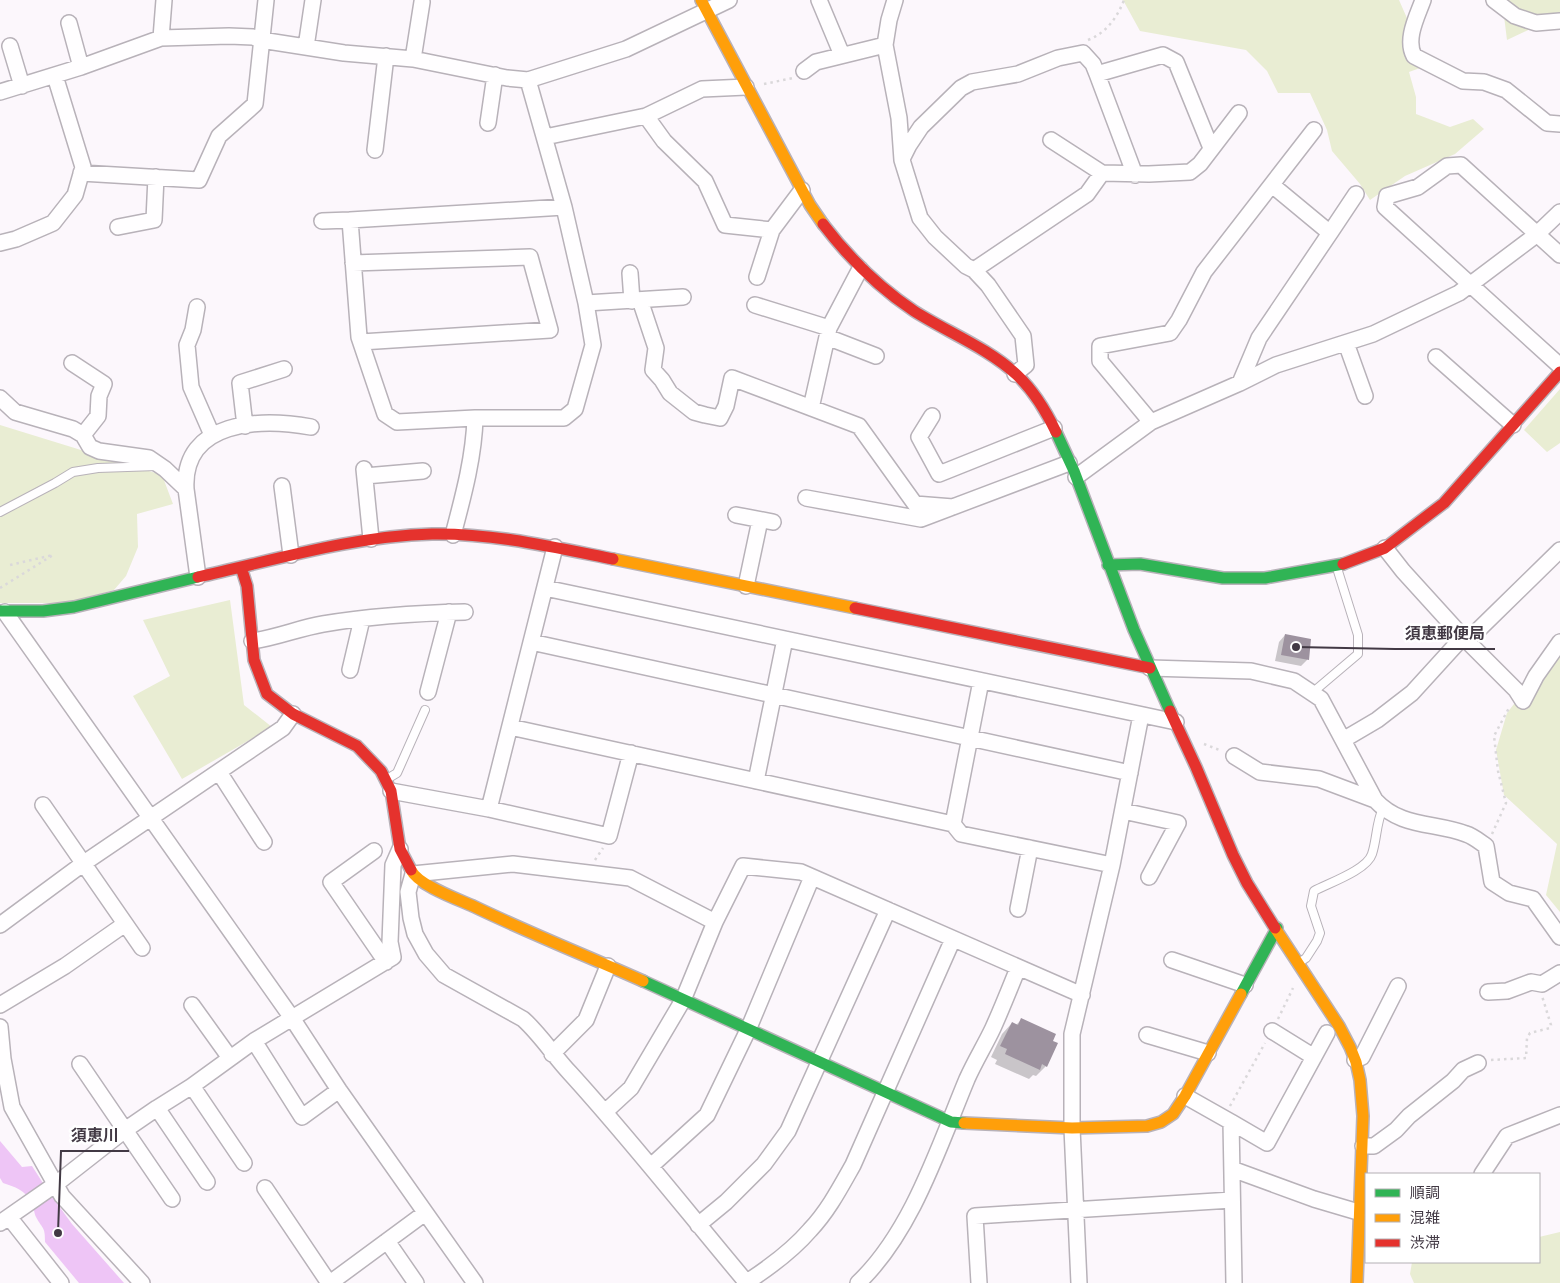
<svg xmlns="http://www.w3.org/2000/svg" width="1560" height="1283" font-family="Raleway,'Noto Sans JP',sans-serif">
	<rect width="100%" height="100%" fill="#fcf7fc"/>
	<path fill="#e9edd3" d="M1123 0H1399L1410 25 1420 68 1409 72 1416 97V114L1450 127 1473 119 1484 129 1455 154 1405 176 1370 200 1360 184 1332 151 1327 130 1310 93H1278L1267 71 1246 50 1140 31Z
		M1502 0H1560V15L1507 40Z
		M1560 389V443L1547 452 1524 430Z
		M0 425 162 475 173 504 137 514 138 547 126 576 114 590 67 603H0Z
		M230 600 244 705 272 727 182 779 133 696 170 676 143 620Z
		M1560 645V912L1546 895 1557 844 1504 795 1496 750 1507 713Z
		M1560 1232V1283H1414L1410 1274 1412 1262H1539V1237Z"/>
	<path fill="#eec5f6" d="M0 1141 22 1167 32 1166 48 1191 72 1224 124 1283H79L45 1242C45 1226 43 1230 36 1217 34 1213 34 1207 31 1202 25 1190 15 1187 3 1183L0 1178Z"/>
	<path fill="#0003" d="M1285 635 1310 640 1307 660 1301 666 1275 661 1279 642Z
		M1021 1020 1046 1066 1036 1076 1033 1075 1029 1079 995 1064 997 1060 991 1057 1002 1034 1012 1023 1016 1025Z"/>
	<path fill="#9d929f" d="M1285 634 1311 639 1309 660 1281 655Z
		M1021 1018 1056 1034 1053 1041 1058 1043 1047 1067 1042 1064 1040 1070 1005 1054 1007 1049 1000 1046 1012 1022 1018 1025Z"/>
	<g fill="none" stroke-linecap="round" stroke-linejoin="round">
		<g stroke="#b8b2b9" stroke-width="10">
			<path id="lane" d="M0 512 55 483 73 472 98 468 157 466
				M1312 693 1358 654V635L1337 568
				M387 779 397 773 425 710
				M1300 962 1306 958 1317 941 1320 933 1311 906 1314 891C1329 883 1367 870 1372 854 1377 839 1376 823 1383 808"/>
		</g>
		<g stroke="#b8b2b9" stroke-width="18">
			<path id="street" d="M819 0 842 55
				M895 0 889 20 885 45 899 118 902 160 920 218 935 237 966 266 974 270 988 285 1023 336 1026 365 1015 374
				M1423 0C1417 17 1405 39 1414 56L1463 81 1484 82 1506 90 1547 123 1560 124
				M1494 0 1515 16 1536 23 1560 21
				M69 23 81 67
				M161 38 164 0
				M10 46 22 86
				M306 47 313 0
				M413 59 422 2
				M804 71 816 62 885 45
				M1097 74 1163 55 1176 62 1211 148
				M0 92 81 67 161 38 229 36 253 37 261 40 344 53 413 59 507 78 528 80 626 49 729 0
				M646 116 664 141 705 181 725 225 772 230 802 190
				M488 123 495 75
				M545 137 646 116 702 89 746 87
				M1051 140 1102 173
				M375 150 386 56
				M902 159 909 145 921 127 961 88 972 82 1018 74 1058 58 1083 53 1093 64 1097 74 1135 175
				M81 173 199 180 219 136 255 104 266 0
				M322 221 350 220
				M118 227 154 220 156 177
				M1330 233 1356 194
				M0 243 16 239 53 223 75 195 83 167 55 76
				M1560 255 1461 165 1447 166 1418 187 1387 196 1385 207 1560 366
				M353 263 530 257 550 330 361 342
				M974 270 1087 194 1102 173 1149 174 1190 172 1200 164 1239 113
				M630 273 632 301
				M757 277 772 230
				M640 300 656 348 653 370 662 380 670 393 694 412 705 415 720 418 726 406 732 378 859 426 915 504 953 507
				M586 303 683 297
				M755 305 829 328 860 269
				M197 307 193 330 187 345 191 387 212 435
				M827 337 876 356
				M1346 343 1365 396
				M1436 357 1513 425
				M72 363 104 384 99 396 98 416 83 435
				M1240 383 1259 338 1330 233 1272 185
				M0 398 15 412 73 429 83 435 90 447 99 451 149 458 165 469 186 489 198 577
				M811 408 829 328
				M932 416 919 437 939 474 1054 428
				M475 418 397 422 385 414 359 337 350 220 564 207
				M1151 422 1100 361V346L1170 333 1179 320 1204 272 1314 130
				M245 426 240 383 284 369
				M364 469 371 539
				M365 476 423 471
				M1076 477 1151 422 1240 383 1276 365 1373 334 1459 293 1536 235 1560 212
				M282 486 291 555
				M186 489C182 420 261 418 311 427
				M806 498 921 519 1069 463
				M736 515 773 522
				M453 535C463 497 474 457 475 418H564L575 409 593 345 586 303 564 207 528 80
				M1385 548 1403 571 1463 637 1516 690 1523 701 1536 676 1560 642
				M746 586 760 520
				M545 588 1176 722
				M5 612 292 1018 339 1090 475 1283
				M1468 640 1560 550
				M252 641C276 638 299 628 323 624 370 616 417 613 465 612
				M531 642 1130 773
				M1150 668 1251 671 1294 681 1321 699 1375 800C1401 828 1434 822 1466 834 1473 836 1480 842 1486 846L1492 882 1509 893 1533 899 1560 937
				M350 670 362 619
				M428 692 449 612
				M510 727 953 824 961 834 1112 865
				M1343 740 1377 720 1412 693 1463 637
				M1234 756 1260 772 1319 779 1375 800
				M219 772 264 842
				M756 781 785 639
				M391 791 489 809 609 836 631 753
				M43 805 142 948
				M489 809 555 547
				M1123 811 1178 823 1149 877
				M953 824 981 681
				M374 851 331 882 386 962
				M1018 909 1030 848
				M715 922 630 878 513 864 413 874 408 892 411 918 415 934 426 954 444 975 523 1019C540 1034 554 1056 570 1073 632 1141 688 1213 747 1283
				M0 925 84 863 283 728 293 714
				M1172 960 1245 985
				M1488 992 1507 991 1531 982 1542 984 1560 973
				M0 1005 65 966 125 924
				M192 1005 230 1058
				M0 1027 3 1059 12 1107 62 1196 142 1283
				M1272 1031 1314 1057
				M1147 1035 1208 1053
				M254 1041 302 1117 339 1090
				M552 1054 586 1020 608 966
				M1355 1060 1362 1057 1398 986
				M80 1064 172 1199
				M192 1086 244 1163
				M1185 1096 1231 1122 1234 1283
				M157 1108 207 1182
				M605 1112 631 1088 683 1000 715 922 743 866 801 872 1082 995
				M1231 1122 1267 1143 1327 1033
				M1363 1146H1374L1396 1130 1409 1116 1453 1081 1463 1070 1478 1063
				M651 1166 707 1115 748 1030 812 877
				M1232 1169 1314 1199 1358 1212
				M1482 1174 1507 1136 1560 1115
				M265 1188 329 1283
				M9 1217 61 1283
				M0 1223 56 1184 125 1130 157 1108 192 1086 254 1041 393 957 390 942 393 865 400 849
				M698 1225 726 1202 764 1164 788 1131 888 910
				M387 1241 416 1283
				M747 1282C770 1267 792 1251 810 1230 828 1211 840 1188 853 1165L953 939
				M330 1283 425 1213
				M858 1283C912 1232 939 1146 967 1079 975 1061 985 1045 993 1028 1002 1008 1010 988 1018 968
				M979 1283 975 1216 1232 1200
				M1079 1283 1072 1128V1034L1112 865 1141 715"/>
		</g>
		<g stroke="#b8b2b9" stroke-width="14">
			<path id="fast" d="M1056 432 1074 471 1134 630 1170 711
				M1108 565 1140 564 1223 578H1265L1343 564
				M0 611H43L74 607 198 577
				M643 981 951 1122 964 1123
				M1241 994 1277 928"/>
		</g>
		<g stroke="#b8b2b9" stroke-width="14">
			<path id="slow" d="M701 0 810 205 823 224
				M613 559 855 608
				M411 870C418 885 457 899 473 906 529 933 587 956 643 981
				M1275 928 1339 1026 1350 1047 1356 1062 1360 1080 1363 1116 1357 1283
				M964 1123 1072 1128 1147 1126 1161 1122 1173 1114 1185 1096 1241 994"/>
		</g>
		<g stroke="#b8b2b9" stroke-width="14">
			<path id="jam" d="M823 224C849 258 878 287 914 311 947 332 988 348 1017 375 1034 391 1046 411 1056 432
				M1343 564 1385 548 1444 503 1560 372
				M241 567 247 586 254 660 267 694 293 714 357 746 381 771 391 791 400 849 411 870
				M198 577C275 560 353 536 432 534 493 533 553 547 613 559
				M855 608 1150 668
				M1170 711 1196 767 1233 855 1247 883 1275 928"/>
		</g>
		<path stroke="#dad8da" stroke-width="2.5" stroke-dasharray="2.5 4" stroke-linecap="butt" d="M1088 40C1106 33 1117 18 1124 0
			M764 84 793 78
			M0 588 53 555 10 565
			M1204 744 1222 751
			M1492 834 1506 803 1498 771 1494 736 1510 706
			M595 860 603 848
			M1278 1019 1293 988
			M1491 1060 1526 1058 1527 1038 1530 1033 1550 1028 1551 1025 1542 996
			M1230 1106 1265 1043"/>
		<use href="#lane" stroke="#fffeff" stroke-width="8"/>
		<use href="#street" stroke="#fffeff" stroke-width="15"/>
		<use href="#fast" stroke="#30b455" stroke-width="11"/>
		<use href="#slow" stroke="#ff9f0a" stroke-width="11"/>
		<use href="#jam" stroke="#e5322d" stroke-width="11"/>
	</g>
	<path fill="none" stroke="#423944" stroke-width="2" d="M1296 647L1395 649H1495M58 1233L61 1151H129"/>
	<g fill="#423944" stroke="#fff" stroke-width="2">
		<circle cx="1296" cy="647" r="5"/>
		<circle cx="58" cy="1233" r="5"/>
	</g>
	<g font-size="16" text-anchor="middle" font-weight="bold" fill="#423944" stroke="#fff" stroke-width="5" stroke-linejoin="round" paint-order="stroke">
		<text x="1445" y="639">須恵郵便局</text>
		<text x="95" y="1141">須恵川</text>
	</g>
	<rect x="1365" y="1173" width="175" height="90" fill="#ffffff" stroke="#b3b0b4"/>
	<rect x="1375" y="1189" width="25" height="8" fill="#30b455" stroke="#b3b0b4"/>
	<text x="1410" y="1198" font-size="15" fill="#423944">順調</text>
	<rect x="1375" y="1214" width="25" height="8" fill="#ff9f0a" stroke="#b3b0b4"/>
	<text x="1410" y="1223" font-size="15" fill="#423944">混雑</text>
	<rect x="1375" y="1239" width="25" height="8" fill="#e5322d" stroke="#b3b0b4"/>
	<text x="1410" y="1248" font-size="15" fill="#423944">渋滞</text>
</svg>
